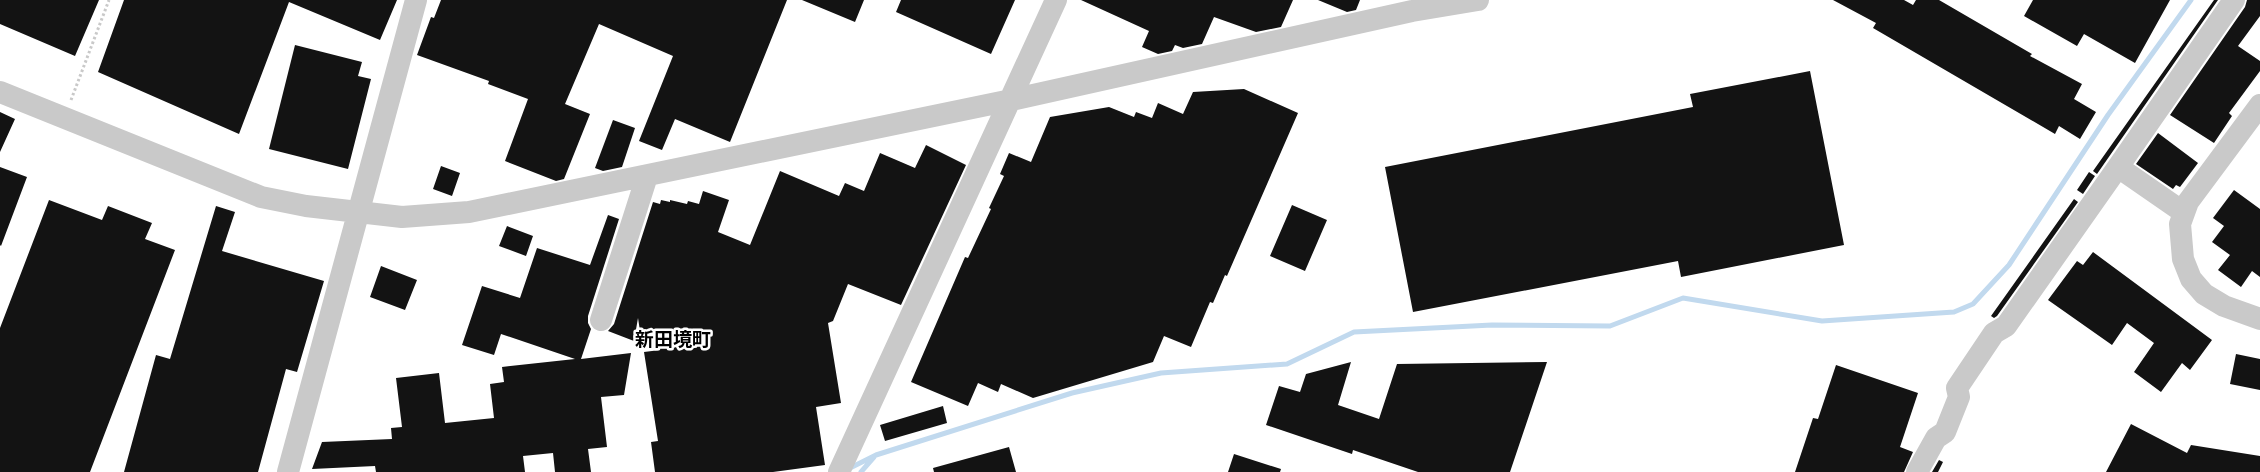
<svg xmlns="http://www.w3.org/2000/svg" width="2260" height="472" font-family="Lato,'Noto Sans JP',sans-serif">
	<rect width="100%" height="100%" fill="#fff"/>
	<g fill="none" stroke-linecap="round" stroke-linejoin="round">
		<path stroke="#c1d9ee" stroke-width="5" d="M848 469 876 455 1072 393 1161 373 1287 364 1354 332 1492 325 1610 326 1683 298 1822 321 1954 312 1973 304 2009 265 2108 115 2191 0
			M861 472 874 457"/>
	</g>
	<path fill="#131313" d="M0 0H99L75 56 0 24Z
		M124 0H397L380 40 289 2 239 134 98 72Z
		M441 0H787L730 142 675 119 662 150 639 141 673 56 599 24 565 104 590 114 564 179 556 181 505 161 528 99 488 84 489 81 417 55 431 17 434 18Z
		M802 0H864L855 22Z
		M901 0H1015L991 54 896 12Z
		M1081 0H1293L1281 27 1256 32 1214 17 1202 44 1183 48 1175 45 1172 51 1158 54 1142 47 1149 31Z
		M1318 0H1360L1356 10 1347 12Z
		M1833 0H1904L1913 5 1916 0H1939L2032 54 2030 56 2082 84 2074 99 2096 112 2080 139 2059 126 2055 134 1873 28 1876 23Z
		M2033 0H2170L2135 63 2084 34 2077 46 2024 16Z
		M2214 0H2218L2097 174 2093 171Z
		M2247 0H2260V16L2238 46 2260 61V71L2229 113 2232 116 2214 143 2170 115 2245 7Z
		M295 45 362 62 358 76 371 79 348 169 269 149Z
		M1810 71 1844 245 1681 277 1678 261 1413 312 1385 167 1693 107 1690 94Z
		M1244 89 1298 113 1227 276 1225 275 1213 303 1210 302 1191 347 1164 336 1153 362 1033 398 1001 384 998 392 978 383 968 406 911 382 965 257 968 258 991 209 989 208 1004 176 1000 174 1009 153 1031 162 1050 117 1109 107 1134 117 1136 112 1152 118 1158 103 1183 114 1193 92Z
		M0 112 15 119 0 152Z
		M613 120 635 128 622 167 603 171 595 168Z
		M2158 133 2198 163 2180 187 2176 185 2173 189 2136 164Z
		M926 145 966 165 901 305 848 284 833 321 828 323 841 403 816 407 825 465 773 472H655L651 442 658 441 644 352 660 350 642 344 638 318 634 341 608 331 614 324 653 202 660 204 661 200 670 202V200L687 204 688 201 699 204 703 191 729 200 718 232 750 245 780 171 839 196 845 183 864 191 880 153 915 168Z
		M441 166 460 173 452 196 433 189Z
		M0 167 27 177 1 246 0 245Z
		M2089 172 2095 176 2083 194 2077 190Z
		M2234 190 2260 209V277L2252 271 2241 287 2218 270 2230 255 2212 242 2224 226 2213 218Z
		M2074 199 2078 202 1997 316 1994 318 1991 316Z
		M49 200 102 220 108 206 152 223 145 239 175 250 90 472H0V328Z
		M1292 205 1327 220 1305 271 1270 256Z
		M216 206 235 212 222 251 324 281 297 372 286 369 258 472H124L156 355 170 359Z
		M608 215 619 219 588 316V323L591 329 581 359 631 353 624 395 601 397 607 447 588 449 591 472H555L553 453 523 456 525 472H376L375 466 312 469 322 442 392 439 391 428 402 427 396 378 439 373 445 423 494 418 490 384 504 382 502 367 575 359 501 334 494 355 462 345 482 286 520 298 537 248 590 265Z
		M507 226 533 236 526 256 499 246Z
		M2093 252 2212 340 2190 370 2182 363 2161 392 2134 372 2154 343 2127 323 2112 345 2048 300 2077 261 2083 265Z
		M381 266 417 280 405 310 370 297Z
		M2236 354 2260 359V390L2230 384Z
		M1351 362 1338 405 1379 419 1397 364 1547 362 1510 472H1418L1353 450 1352 454 1266 425 1279 386 1300 392 1306 374Z
		M1836 365 1918 393 1900 447 1913 452 1904 472H1795L1813 418 1818 419Z
		M943 406 947 423 885 441 880 425Z
		M2131 424 2187 453 2191 445 2260 456V472H2106Z
		M1009 447 1016 472H934L933 468Z
		M1234 454 1281 469 1280 472H1228Z
		M1939 460 1943 462 1938 472H1932Z"/>
	<g fill="none" stroke-linecap="round" stroke-linejoin="round">
		<path stroke="#c9c9c9" stroke-width="3" stroke-dasharray="2.5 2.5" stroke-linecap="butt" d="M71 100 109 0"/>
		<path stroke="#c9c9c9" stroke-width="22" d="M0 92 261 197 306 206 402 217 469 212 1011 100 1412 11 1478 0
			M2260 105 2188 202 2180 224 2183 259 2191 279 2204 294 2224 306 2260 319
			M2183 212 2118 167 2234 0
			M601 320 647 176
			M288 472 416 0
			M839 472 1056 0
			M1917 472 1936 438 1945 432 1959 397 1957 388 1994 333 2006 326 2118 167"/>
	</g>
	<g text-anchor="middle" stroke-width="5" stroke-linejoin="round" paint-order="stroke">
		<g font-size="19" font-weight="bold" fill="#000" stroke="#fff">
			<text x="673" y="346">新田境町</text>
		</g>
	</g>
</svg>
